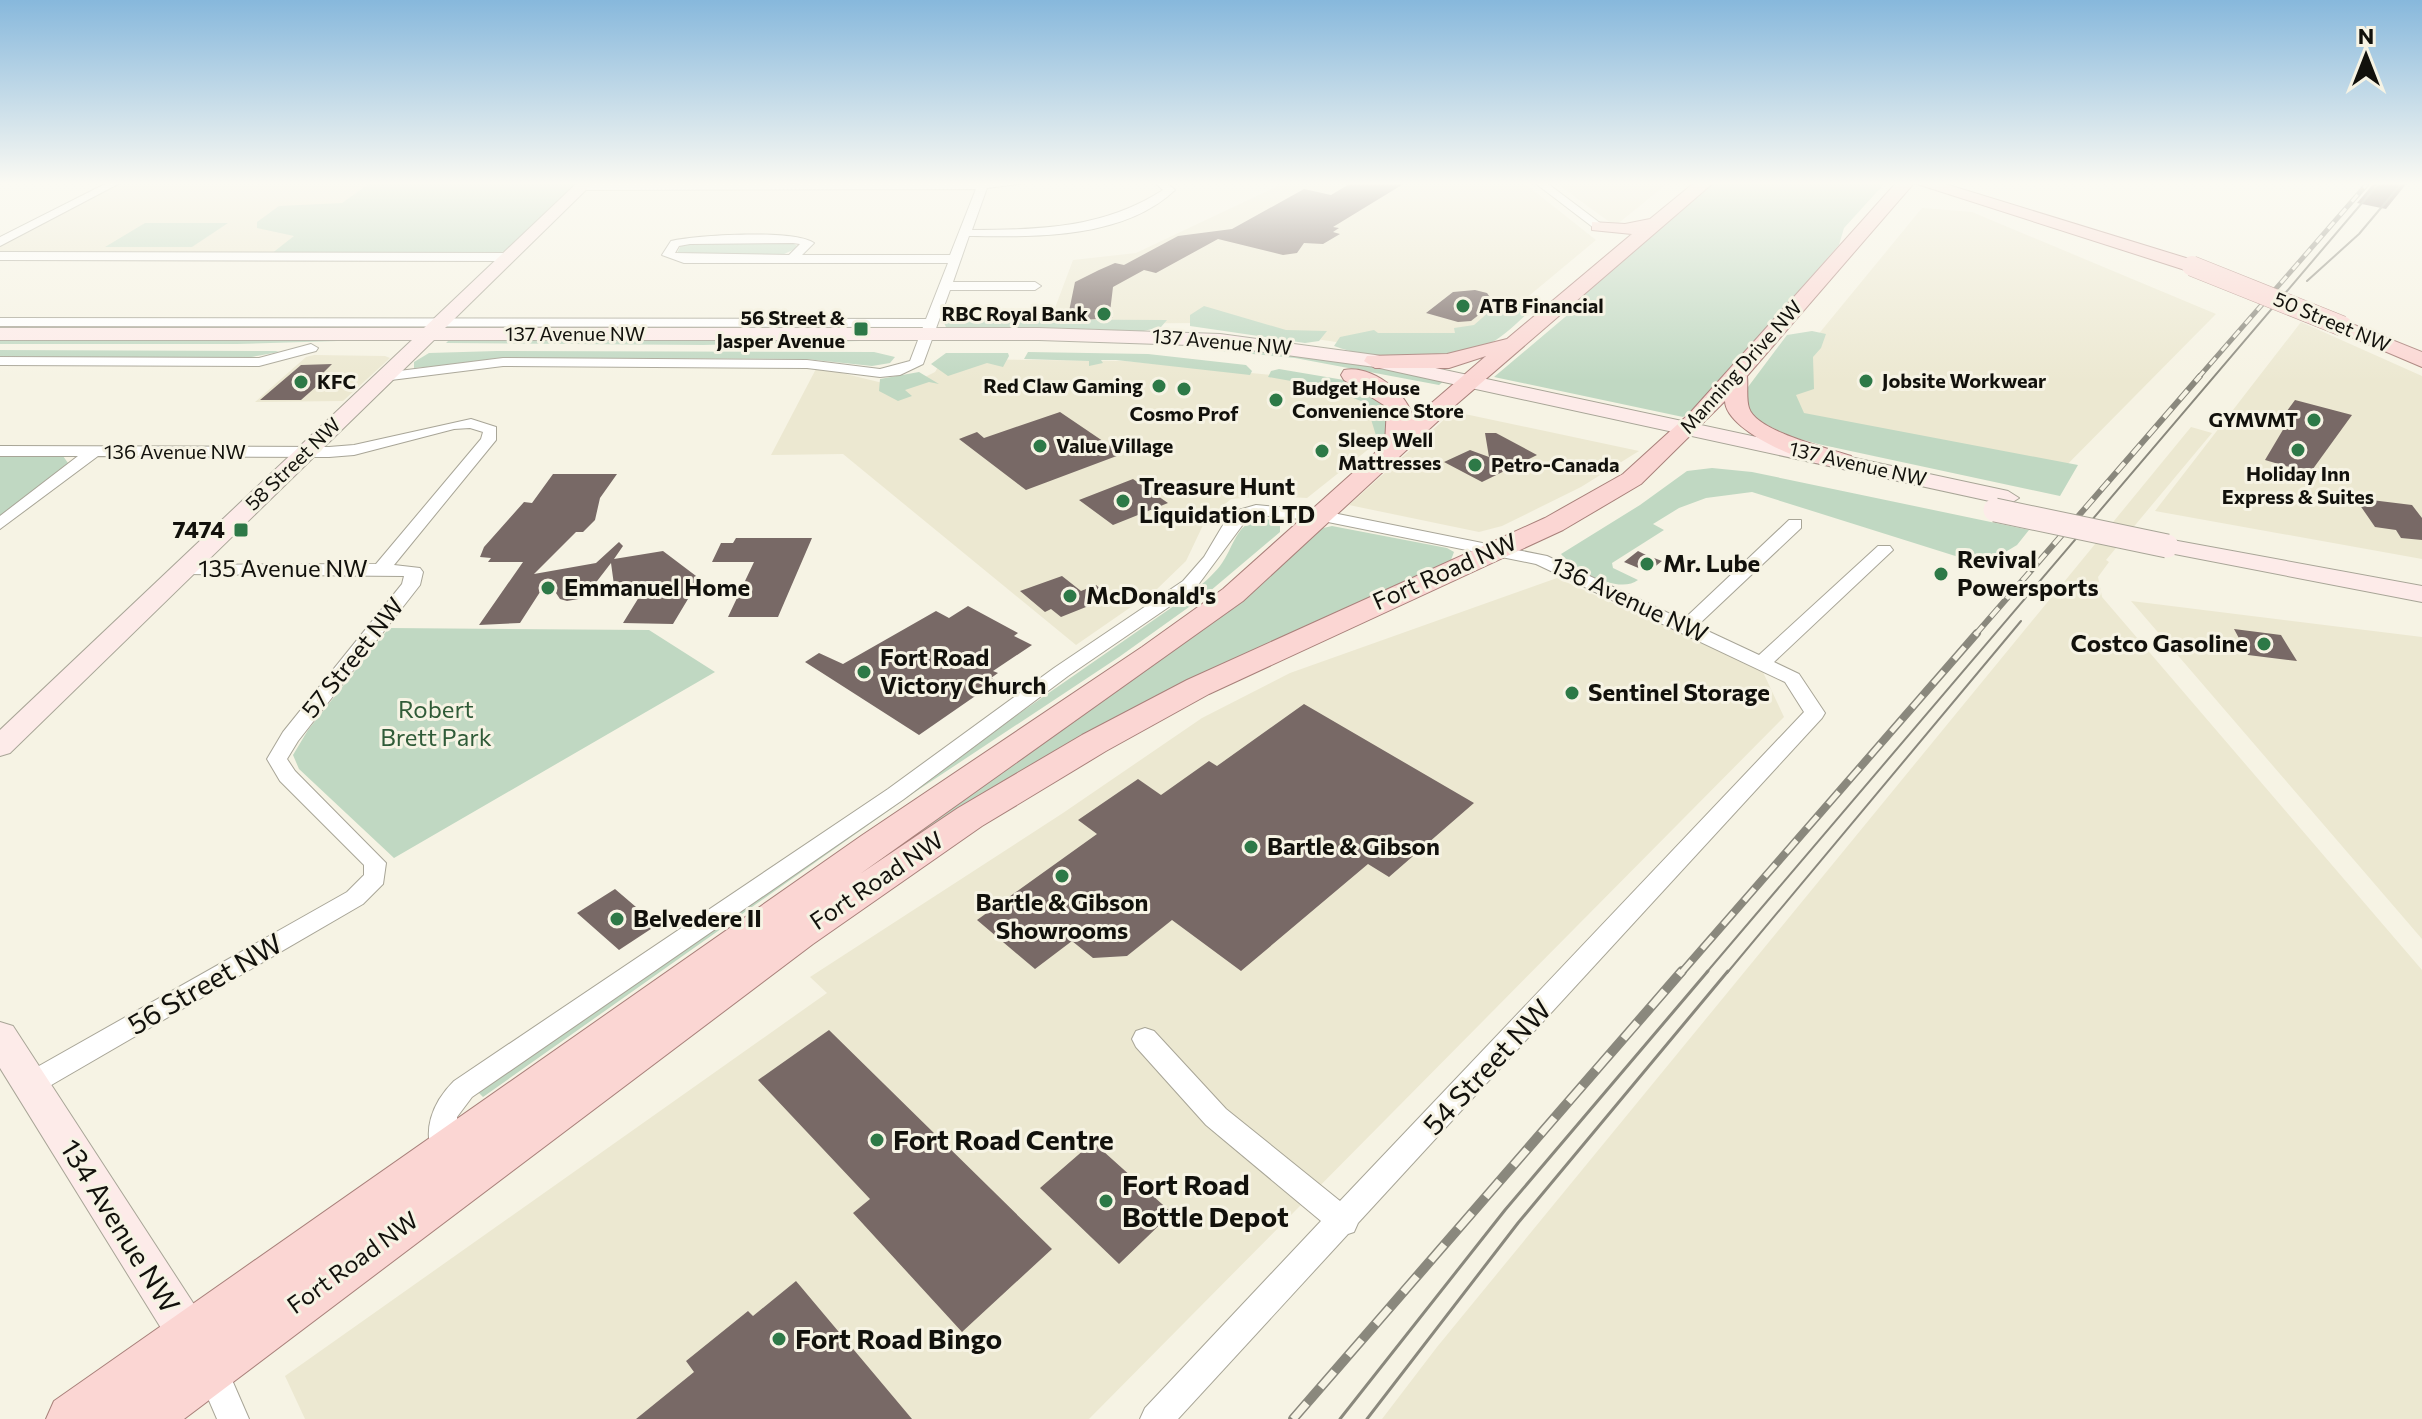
<svg xmlns="http://www.w3.org/2000/svg" width="2422" height="1419" font-family="Commissioner,sans-serif">
	<rect width="100%" height="100%" fill="#f6f3e4"/>
	<path fill="#ece8d1" d="M121 183H370L271 254H0V246Z
		M1296 183H1524L1596 240 1476 340 1343 343 1207 323 1049 324 1073 260 1136 253 1278 186Z
		M1556 183H1668L1615 226Z
		M1922 208 1972 212 2216 314 2050 482 1822 434 1766 398Z
		M2301 322 2422 376V559L2155 511Z
		M314 355 385 356 390 358 343 401 255 402 306 357Z
		M943 359 1125 361 1283 376 1352 392 1368 403 1378 422 1375 444 1307 498 1268 496 1231 499 1205 521 1186 561 1157 589 1076 645 843 454 771 455 817 367 887 384 919 380 935 372Z
		M1460 413 1639 451 1581 487 1502 526 1479 532 1349 505 1447 417Z
		M2191 427 2212 433 2106 560 2109 562 2098 577 2102 597 2422 970V1419H1382L1437 1347Z
		M1557 578 1762 670 1784 717 1089 1419H305L285 1376 827 993 810 977 1063 813 1202 718 1290 673Z
		M2131 601 2422 637V939Z"/>
	<path fill="#c0d8c2" d="M370 183H577L506 251 492 254H271L294 236 257 228V222L279 206 342 203Z
		M1711 183H1885L1844 228 1839 245 1702 402 1683 417 1494 377 1571 312 1590 284Z
		M145 223H228L192 247H105Z
		M689 242H791L799 247 780 256 676 255 681 245Z
		M1506 297 1526 304 1529 312C1516 324 1501 339 1485 346 1443 366 1372 360 1334 346L1340 337 1374 330 1378 333H1455L1454 328 1474 325Z
		M1204 306 1286 330 1327 331 1319 341 1305 343 1190 326V315Z
		M942 319 1167 320 1161 327 1139 332 953 329 946 327Z
		M0 325 416 326 329 327 325 330 0 329Z
		M909 326 463 330 454 327 455 326Z
		M1812 331 1826 334 1821 348 1813 357 1814 389 1796 395 1804 413 2078 465 2060 496 1818 444 1789 436 1747 415 1742 395 1787 335Z
		M0 336 405 339 237 344H0Z
		M449 340H898L703 345 446 343Z
		M1201 344 1333 357 1444 381 1439 385 1295 358 1220 351Z
		M0 350 276 351 279 352 241 359 0 358Z
		M497 351 874 352 895 357 890 363 872 366 806 359 537 358 414 368V362L429 353Z
		M1028 352 1148 354 1246 365 1252 371 1250 375 1116 360H1101L1103 363 1089 366V361L1024 359Z
		M946 353H1008L1009 356 1003 367 987 363 948 376 931 364Z
		M1279 369 1344 380 1388 399 1391 427 1378 442 1366 403 1325 387 1268 377 1271 371Z
		M919 372 939 384 929 382 905 390 912 396 898 401 879 391 880 379Z
		M0 456H63L68 463 0 516Z
		M1712 468 1752 472 2029 530 2017 545 1984 565 1752 492 1706 498 1679 508 1653 524 1664 530 1612 563 1613 568 1638 580C1619 595 1575 570 1561 554L1640 505 1687 471Z
		M1260 517 1280 523V532L1203 597 1119 657 915 792 483 1097 477 1091 1191 594C1201 585 1212 576 1220 566 1235 546 1234 526 1260 517Z
		M1332 526 1447 548 1454 552 1451 560 1270 642 1150 701 915 841 911 838 1319 529Z
		M389 628 649 630 715 672 394 858 299 769 293 755 308 730Z"/>
	<path fill="#786966" d="M1351 183H1405L1333 227 1339 228 1333 232 1340 234 1323 244 1304 243 1297 253 1283 255 1218 239 1156 273 1144 270 1113 287 1110 312 1113 318 1067 321 1075 282 1099 270 1115 263 1124 265 1178 236 1232 229 1304 189 1331 195Z
		M2374 183H2407L2386 209 2357 203Z
		M1475 290 1487 293 1494 303 1471 321 1458 322 1426 313 1453 292Z
		M332 364 318 378H326L301 400H260L301 365Z
		M2295 400 2352 415 2310 473 2265 460 2284 428 2276 426Z
		M1060 412 1122 454 1026 490 959 439 977 432 984 438Z
		M1485 433H1496L1537 455 1482 482 1444 462 1470 450 1489 457Z
		M553 474H617L600 498 595 520 583 532H576L534 574 596 563 619 542 623 546 614 559 663 551 700 579 673 624 623 623 649 581 614 585 611 563 584 598 567 601 560 599 554 590 540 592 520 623 479 625 523 562H488L491 558 480 557 484 547 524 502 532 503Z
		M1133 479 1168 503 1113 525 1079 500Z
		M2355 498 2412 505 2422 518V540L2401 538 2396 530 2375 527Z
		M736 538H812L778 617H728L754 562H712L721 543H733Z
		M1638 551 1646 555 1662 561 1648 572 1624 562Z
		M1062 576 1081 591 1096 585 1111 597 1061 617 1051 609 1045 612 1020 591Z
		M968 606 1018 633 1014 636 1032 645 993 671 998 673 991 678 997 681 919 735 805 662 819 653 843 664 936 611 949 618Z
		M2234 629 2281 635 2297 661 2248 655Z
		M1304 704 1474 803 1389 877 1368 864 1241 971 1172 920 1127 956 1093 958 1072 941 1035 969 977 920 1097 834 1078 820 1138 779 1161 795 1209 761 1217 766Z
		M615 889 657 925 619 950 577 913Z
		M829 1030 1052 1249 962 1332 853 1213 870 1199 758 1080Z
		M1093 1142 1172 1213 1119 1264 1040 1188Z
		M796 1281 912 1419H636L694 1372 686 1361 748 1311 753 1316Z"/>
	<g fill="none" stroke-linecap="round" stroke-linejoin="round">
		<g stroke="#a8a597" stroke-width="2">
			<path id="street" d="M107 183H120L0 246V237Z
				M1025 183 987 188 972 230C1040 230 1104 228 1163 190L1155 183H1167L1175 190C1123 239 1036 237 969 236L953 282H1035L1041 286 1035 290H950L923 364 900 375 880 377 807 368 503 366 383 381 376 377 383 373 503 358 807 360 880 369 910 361 923 327 0 326V318L926 319 948 263H684L662 255 671 241C696 235 794 229 814 243L802 255H950L976 189 581 190 576 187 581 184ZM793 243 800 244 789 255 675 253 679 246 690 244Z
				M1535 183H1547L1604 226 1594 228Z
				M0 252 509 253 515 257 509 261 0 260Z
				M311 344 318 348 316 351 259 366 0 365V357L259 358Z
				M471 419 496 427V440L394 565 420 568 423 572 420 585 298 741 287 759 295 771 386 863 383 884 363 904 41 1091 32 1094 23 1091 19 1083 23 1075 347 892 364 875V865L280 781 267 759 283 732 402 584 404 576 184 574 178 573 175 569 178 565 376 564 481 439 483 432 470 428 454 429 354 455 329 457 98 456 0 529V516L78 456H0V446L329 447 354 445Z
				M1256 505 1323 511 1547 556 1683 620 1789 520H1801V528L1697 626 1759 655 1878 546H1890L1893 550 1774 662 1799 674 1825 713 1822 718 1358 1223 1354 1232 1348 1234 1178 1419H1140L1145 1408 1321 1221 1206 1125 1136 1047 1132 1039 1136 1031 1145 1028 1154 1031 1226 1109 1340 1201 1804 712 1785 682 1536 564 1323 521 1257 515 1247 519 1195 589 1068 676 904 799 472 1097 457 1117 459 1152 455 1161 445 1164 435 1161C421 1131 432 1103 454 1081L888 789 1054 668 1183 581 1204 557 1226 520 1235 511Z
				M211 1352 222 1357 249 1419H217L195 1368 200 1357Z"/>
		</g>
		<g stroke="#a8a597" stroke-width="2">
			<path id="secondary" d="M577 183H593L445 328H1039L1220 334 1375 355 2008 491 2019 498 2008 505 1375 367 1220 346 1039 340H434L10 753 0 756V730L412 340H0V328H424Z
				M2167 539 2422 586V602L2159 551 2155 546Z
				M0 1022 13 1026 212 1332 219 1347 212 1362 197 1369 182 1362 0 1068Z"/>
		</g>
		<g stroke="#a8807a" stroke-width="2">
			<path id="primary" d="M1694 183H1713L1451 409 1243 601 860 874 958 808 1082 735 1187 680 1545 518 1623 474 1689 414 1896 183H1914L1747 376C1748 385 1746 399 1749 408 1757 432 1828 448 1851 456L1854 461 1851 466C1823 473 1726 434 1725 401L1641 484 1563 530 1209 694 1106 751 982 826 813 944 184 1419H46L54 1401 861 836 1142 647 1223 589 1385 444 1387 407 1344 380 1341 375 1344 370C1370 364 1409 393 1413 419L1486 356 1449 368H1375L1364 361 1367 356 1447 354 1507 339 1632 234 1592 230V222L1625 224 1650 219Z
				M1914 183H1942L2199 262 2202 266 2199 270H2185Z
				M2342 320 2422 352V367L2335 330 2331 326Z"/>
		</g>
		<use href="#street" fill="#fff" fill-rule="evenodd"/>
		<use href="#secondary" fill="#fdebe9" fill-rule="evenodd"/>
		<use href="#primary" fill="#fbd6d3" fill-rule="evenodd"/>
		<path stroke="#8a887d" stroke-width="2" d="M2307 281 2359 234 2402 183
			M1706 973 2379 183
			M1727 973 2021 621"/>
		<path stroke="#8a887d" stroke-width="3" d="M1340 1419 1505 1210 1708 971
			M1367 1419 1518 1223 1728 971"/>
		<g stroke="#8a887d" stroke-width="5">
			<path id="rail-far3" d="M2198 378 2368 183"/>
		</g>
		<g stroke="#8a887d" stroke-width="6">
			<path id="rail-far2" d="M1975 635 2200 376"/>
		</g>
		<g stroke="#8a887d" stroke-width="8">
			<path id="rail-far1" d="M1681 973 1977 633"/>
		</g>
		<g stroke="#8a887d" stroke-width="10">
			<path id="rail" d="M1293 1419 1682 971"/>
		</g>
		<use href="#rail-far3" stroke="#f6f3e4" stroke-width="3" stroke-dasharray="9" stroke-linecap="butt"/>
		<use href="#rail-far2" stroke="#f6f3e4" stroke-width="4" stroke-dasharray="12" stroke-linecap="butt"/>
		<use href="#rail-far1" stroke="#f6f3e4" stroke-width="5" stroke-dasharray="16" stroke-linecap="butt"/>
		<use href="#rail" stroke="#f6f3e4" stroke-width="7" stroke-dasharray="21" stroke-linecap="butt"/>
		<g stroke="#a8a597" stroke-width="25" stroke-linecap="butt">
			<path id="secondary-bridge" d="M1995 510 2167 546"/>
		</g>
		<g stroke="#a8807a" stroke-width="21" stroke-linecap="butt">
			<path id="primary-bridge" d="M2192 266 2342 326"/>
		</g>
		<use href="#secondary-bridge" stroke="#fdebe9" stroke-width="23"/>
		<use href="#primary-bridge" stroke="#fbd6d3" stroke-width="20"/>
	</g>
	<linearGradient id="sky" x2="0" y2="1"><stop stop-color="#87b8dc"/><stop offset="0.48" stop-color="#fbfaf3"/><stop offset="1" stop-color="#fbfaf3" stop-opacity="0"/></linearGradient>
	<rect width="2422" height="382" fill="url(#sky)"/>
	<g fill="#2d7947" stroke="#f6f3e4" stroke-width="3">
		<circle cx="1463" cy="306" r="8"/>
		<circle cx="1104" cy="314" r="8"/>
		<rect x="853" y="321" width="16" height="16" rx="4"/>
		<circle cx="1866" cy="381" r="8"/>
		<circle cx="301" cy="382" r="8"/>
		<circle cx="1159" cy="386" r="8"/>
		<circle cx="1184" cy="389" r="8"/>
		<circle cx="1276" cy="400" r="8"/>
		<circle cx="2314" cy="420" r="8"/>
		<circle cx="1040" cy="446" r="8"/>
		<circle cx="2298" cy="450" r="8"/>
		<circle cx="1322" cy="451" r="8"/>
		<circle cx="1475" cy="465" r="8"/>
		<circle cx="1123" cy="501" r="8"/>
		<rect x="233" y="522" width="16" height="16" rx="4"/>
		<circle cx="1647" cy="564" r="8"/>
		<circle cx="1941" cy="574" r="8"/>
		<circle cx="548" cy="588" r="8"/>
		<circle cx="1070" cy="596" r="8"/>
		<circle cx="2264" cy="644" r="8"/>
		<circle cx="864" cy="672" r="8"/>
		<circle cx="1572" cy="693" r="8"/>
		<circle cx="1251" cy="847" r="8"/>
		<circle cx="1062" cy="876" r="8"/>
		<circle cx="617" cy="919" r="8"/>
		<circle cx="877" cy="1140" r="8"/>
		<circle cx="1106" cy="1201" r="8"/>
		<circle cx="779" cy="1339" r="8"/>
	</g>
	<g text-anchor="middle" stroke-width="6" stroke-linejoin="round" paint-order="stroke">
		<g font-size="20" font-weight="bold" fill="#12110c" stroke="#f6f3e4" text-anchor="start">
			<text x="1479" y="313">ATB Financial</text>
			<text x="1088" y="321" text-anchor="end">RBC Royal Bank</text>
			<text x="845" y="325" text-anchor="end">56 Street &amp;<tspan x="845" dy="23">Jasper Avenue</tspan></text>
			<text x="1882" y="388">Jobsite Workwear</text>
			<text x="317" y="389">KFC</text>
			<text x="1143" y="393" text-anchor="end">Red Claw Gaming</text>
			<text x="1292" y="395">Budget House<tspan x="1292" dy="23">Convenience Store</tspan></text>
			<text x="1184" y="421" text-anchor="middle">Cosmo Prof</text>
			<text x="2298" y="427" text-anchor="end">GYMVMT</text>
			<text x="1338" y="447">Sleep Well<tspan x="1338" dy="23">Mattresses</tspan></text>
			<text x="1056" y="453">Value Village</text>
			<text x="1491" y="472">Petro-Canada</text>
			<text x="2298" y="481" text-anchor="middle">Holiday Inn<tspan x="2298" dy="23">Express &amp; Suites</tspan></text>
		</g>
		<g font-size="20" fill="#12110c" stroke="#f6f3e4">
			<text transform="translate(2332 322) rotate(23)" y="7">50 Street NW</text>
			<text x="575" y="341">137 Avenue NW</text>
			<text transform="translate(1222 342) rotate(5)" y="7">137 Avenue NW</text>
			<text transform="translate(1741 367) rotate(-48)" y="7">Manning Drive NW</text>
			<text x="175" y="459">136 Avenue NW</text>
			<text transform="translate(293 464) rotate(-44)" y="7">58 Street NW</text>
			<text transform="translate(1858 464) rotate(13)" y="7">137 Avenue NW</text>
		</g>
		<g font-size="24" font-weight="bold" fill="#12110c" stroke="#f6f3e4" text-anchor="start">
			<text x="1139" y="495">Treasure Hunt<tspan x="1139" dy="28">Liquidation LTD</tspan></text>
			<text x="225" y="538" text-anchor="end">7474</text>
			<text x="1957" y="568">Revival<tspan x="1957" dy="28">Powersports</tspan></text>
			<text x="1663" y="572">Mr. Lube</text>
			<text x="564" y="596">Emmanuel Home</text>
			<text x="1086" y="604">McDonald's</text>
			<text x="2248" y="652" text-anchor="end">Costco Gasoline</text>
			<text x="880" y="666">Fort Road<tspan x="880" dy="28">Victory Church</tspan></text>
			<text x="1588" y="701">Sentinel Storage</text>
			<text x="1267" y="855">Bartle &amp; Gibson</text>
			<text x="1062" y="911" text-anchor="middle">Bartle &amp; Gibson<tspan x="1062" dy="28">Showrooms</tspan></text>
			<text x="633" y="927">Belvedere II</text>
		</g>
		<g font-size="24" fill="#12110c" stroke="#f6f3e4">
			<text x="283" y="577">135 Avenue NW</text>
			<text transform="translate(1445 572) rotate(-24)" y="8">Fort Road NW</text>
			<text transform="translate(1629 600) rotate(25)" y="8">136 Avenue NW</text>
			<text transform="translate(353 658) rotate(-51)" y="8">57 Street NW</text>
			<text transform="translate(877 881) rotate(-34)" y="8">Fort Road NW</text>
			<text transform="translate(353 1263) rotate(-36)" y="8">Fort Road NW</text>
		</g>
		<g font-size="24" fill="#305b38" stroke="#f6f3e4">
			<text x="436" y="718">Robert<tspan x="436" dy="28">Brett Park</tspan></text>
		</g>
		<g font-size="28" fill="#12110c" stroke="#f6f3e4">
			<text transform="translate(205 984) rotate(-30)" y="10">56 Street NW</text>
			<text transform="translate(1487 1067) rotate(-47)" y="10">54 Street NW</text>
			<text transform="translate(120 1226) rotate(58)" y="10">134 Avenue NW</text>
		</g>
		<g font-size="28" font-weight="bold" fill="#12110c" stroke="#f6f3e4" text-anchor="start">
			<text x="893" y="1150">Fort Road Centre</text>
			<text x="1122" y="1195">Fort Road<tspan x="1122" dy="32">Bottle Depot</tspan></text>
			<text x="795" y="1349">Fort Road Bingo</text>
		</g>
	</g>
	<g transform="translate(2366 56)" stroke="#f6f3e4" stroke-width="6" paint-order="stroke">
	<path d="M0-6L14 30L0 20L-14 30Z" fill="#12110c"/>
	<text y="-12" font-size="22" font-weight="bold" text-anchor="middle" fill="#12110c">N</text>
	</g>
</svg>
